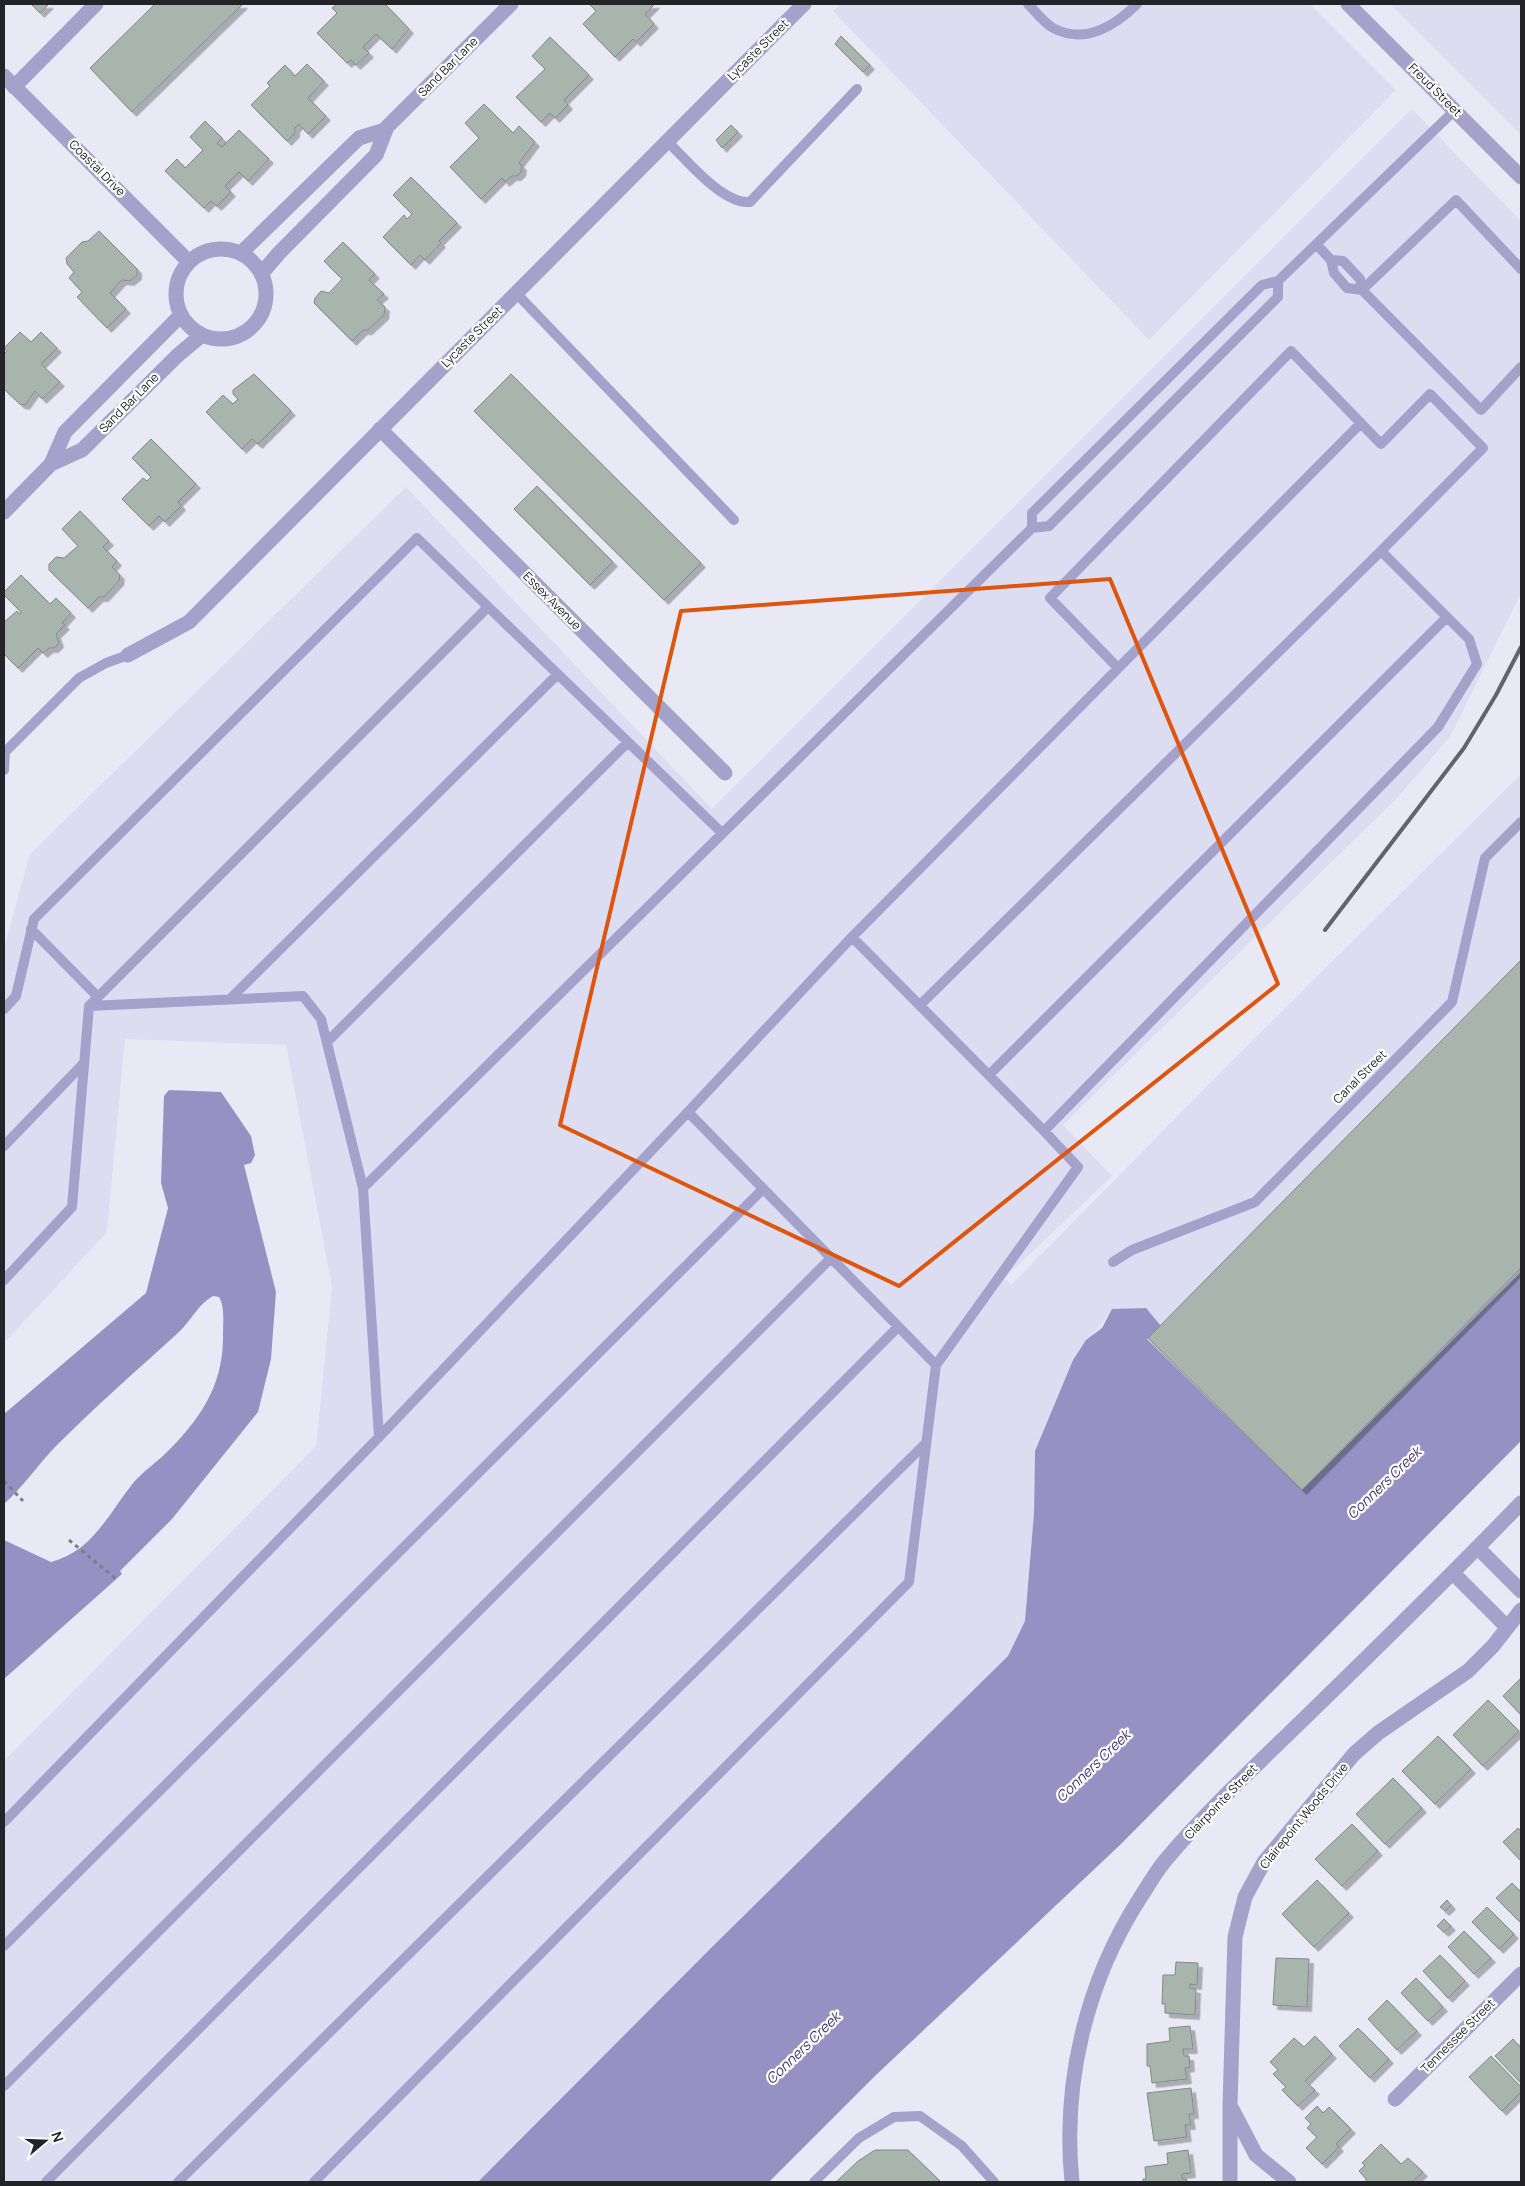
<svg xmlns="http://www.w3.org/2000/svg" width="1525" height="2186" font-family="Manrope,sans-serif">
	<defs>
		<filter id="shadow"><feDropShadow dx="4.5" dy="4.5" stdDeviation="0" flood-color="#0004"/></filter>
	</defs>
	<rect width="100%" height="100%" fill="#e9e9f6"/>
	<path fill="#ddddf2" d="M841 4H1310L1396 90 1149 340 833 11Z
		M1390 4H1521V135Z
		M1412 109 1521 221V593L1450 737 1397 798 1063 1125 1112 1176 1005 1278 1011 1285 1226 1067 1521 774V1272L1302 1490 1147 1339 1146 1308 1112 1310 1073 1360 1035 1451 1034 1513 1025 1621 1008 1656 713 1946 478 2182H4V1761L316 1446 332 1287 286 1045 125 1039 107 1232 4 1343V948L30 854 406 487 712 809Z"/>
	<path fill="#9592c3" d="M169 1090 221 1092 251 1136 255 1155 251 1163 244 1165 276 1292 271 1359 258 1412 172 1519 120 1571 122 1574 4 1679V1540L51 1562C93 1551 108 1514 134 1482 143 1472 155 1463 165 1454 200 1420 224 1385 223 1334 223 1323 225 1307 219 1297L213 1296C198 1304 191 1321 179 1332 137 1370 95 1407 55 1447 37 1466 23 1487 4 1504V1414L146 1293 168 1208 161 1183 164 1096Z
		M1521 1272V1441L1120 1845 876 2075 769 2182H478L713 1946 1008 1656 1025 1621 1034 1513 1035 1451 1073 1360 1086 1340 1102 1328 1112 1309 1146 1308 1161 1326 1147 1339 1302 1490Z"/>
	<path fill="#a8b5ad" stroke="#7e8b83" filter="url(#shadow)" d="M31 4H49L40 13Z
		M155 4H243L132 112 90 68Z
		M337 4H385L409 29 392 49 376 34 363 47 369 53 356 65 351 60 347 63 317 33 337 13 332 8Z
		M589 4H655L645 14 654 24 636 42 633 39 615 57 583 24 596 11Z
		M841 36 870 65 863 72 835 44Z
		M550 37 589 75 564 100 568 105 555 118 550 113 541 122 516 97 545 69 532 56Z
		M307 64 324 81 308 98 326 116 308 134 299 124 295 128V133L287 141 251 105 270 86 267 83 285 65 295 76Z
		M484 104 513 133 519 126 535 142 519 163 522 166 521 172 517 176H512L505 182 502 178 481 199 450 167 479 138 465 123Z
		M205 121 222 138 217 143 222 147 239 130 269 159 248 181 239 172 225 186 231 192 217 206 211 201 204 208 165 171 177 159 185 168 203 150 190 137Z
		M731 125 738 132 722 148 716 140Z
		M411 177 457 223 439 241 441 243 425 260 420 255 411 265 383 237 404 215 407 219 412 214 393 195Z
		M99 231 137 269V275L130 281 122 280 110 293 126 309 107 328 77 297 82 292 69 278 74 272 67 264 66 258 82 242 88 241Z
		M343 242 375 274 369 280 384 294 377 300 385 307 384 315 368 330H363L352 341 314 303 315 298 321 291 329 293 342 279 324 261Z
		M20 332 31 342 41 332 57 348 41 364 60 382 42 399 35 391 25 405 20 404 4 389V354L7 351 4 348Z
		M254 374 291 411 258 444 252 439 242 449 206 412 223 395 233 404 238 399 233 394V390Z
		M511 374 701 563 664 600 474 411Z
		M151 439 196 484 178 502 181 506 165 522 159 516 149 526 122 499 143 478 147 481 151 477 132 458Z
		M537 486 613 562 590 585 514 509Z
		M80 511 109 541 103 547 117 561 112 567 120 575 119 581 104 597H99L88 608 49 570V564L56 557 64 558 78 546 62 529Z
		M21 575 50 604 56 598 71 613 62 623 65 625 56 634 59 643 54 648H49L43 653 38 648 18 668 4 654V622L17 611 20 614 21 612 4 595V592Z
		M1521 960V1268L1302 1490 1148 1338Z
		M1521 1678V1715L1503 1696Z
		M1488 1700 1519 1731 1483 1766 1453 1735Z
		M1438 1736 1471 1769 1435 1804 1402 1771Z
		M1393 1778 1422 1808 1385 1844 1356 1814Z
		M1352 1824 1378 1851 1342 1886 1315 1859Z
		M1518 1828 1521 1831V1861L1503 1842Z
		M1317 1880 1349 1913 1314 1947 1282 1914Z
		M1512 1883 1521 1892V1923L1496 1898Z
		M1447 1900 1451 1905 1445 1911 1440 1907Z
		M1487 1907 1514 1934 1499 1949 1472 1922Z
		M1444 1919 1451 1926 1444 1932 1437 1926Z
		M1464 1931 1491 1958 1474 1974 1448 1947Z
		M1440 1955 1465 1981 1448 1998 1423 1971Z
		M1276 1958 1309 1959 1307 2007 1273 2005Z
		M1176 1962 1198 1963 1197 1985 1190 1984V1988L1196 1989 1195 2015 1165 2013V2004H1162L1163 1975H1175Z
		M1416 1978 1443 2007 1428 2021 1401 1993Z
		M1387 2000 1417 2031 1397 2050 1368 2019Z
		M1190 2026 1193 2049H1183L1184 2056H1189L1190 2067 1185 2068 1187 2079 1152 2083 1150 2066H1147V2044L1170 2041 1169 2028Z
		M1358 2028 1389 2059 1370 2078 1339 2046Z
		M1315 2036 1332 2054 1305 2081 1315 2090 1298 2106 1282 2090 1286 2087 1273 2074 1278 2070 1270 2062 1294 2038 1304 2047Z
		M1513 2039 1521 2048V2083L1495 2056Z
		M1491 2056 1521 2087V2092L1502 2111 1469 2077Z
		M1191 2088 1194 2114H1189L1191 2125H1185L1187 2137 1154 2141 1147 2093Z
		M1317 2106 1323 2113 1329 2107 1351 2129 1336 2144 1339 2147 1322 2164 1306 2148 1317 2137 1307 2128 1311 2124 1305 2118Z
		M1381 2144 1401 2164 1408 2158 1423 2172 1412 2182H1366V2179L1359 2171 1365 2165 1362 2163Z
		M875 2150H908L941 2182H836L858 2161Z
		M1188 2150 1191 2173 1182 2174V2179H1186L1187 2182H1143V2179H1146L1145 2167 1168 2164 1167 2153Z"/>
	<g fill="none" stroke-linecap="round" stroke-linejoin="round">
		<path stroke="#7e7e86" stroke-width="3" stroke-dasharray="4 4" stroke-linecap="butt" d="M4 1481 23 1501
			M69 1540 116 1579"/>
		<path stroke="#a4a2cb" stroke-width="10" d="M1028 4C1035 11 1044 23 1053 28 1085 45 1116 25 1137 4
			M667 141C687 160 722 204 750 202L857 89
			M1317 245 1331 260 1334 273 1347 288 1362 290
			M1331 260 1343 261 1360 279 1362 290 1481 410 1521 367
			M1278 281V297L1049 526 1032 528V513L1262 285 1278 281 1455 110
			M1362 290 1456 200 1521 269
			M516 293 734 520
			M4 753 79 678 106 663 128 655
			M4 770 5 752
			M31 929 98 997
			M231 998 558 674
			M920 1005 1381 551
			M89 1006 488 607
			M4 1009 16 996 34 919 417 538 722 833
			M327 1042 628 742
			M989 1075 1447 617
			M688 1112 852 937
			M1044 1131 852 937 1361 423
			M4 1146 84 1063
			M1113 1262 1132 1250 1255 1202 1452 1002 1485 858 1521 822
			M4 1280 72 1207 89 1006 303 996 321 1019 363 1188
			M379 1437 688 1112 936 1365
			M4 1822 379 1437 363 1188 1032 528
			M4 1946 763 1189
			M4 2086 831 1258
			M46 2182 898 1327
			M178 2182 926 1443
			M314 2182 909 1582 936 1365 1078 1167 1044 1131 1438 727 1477 664 1469 639 1381 551 1483 448 1430 394 1381 444 1291 351 1050 598 1118 668
			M814 2182 859 2138 894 2117 920 2116 962 2146 994 2182"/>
		<path stroke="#a4a2cb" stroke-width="15" d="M4 76 189 262
			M14 87 96 4
			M176 294a45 45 0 1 1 90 0a45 45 0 1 1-90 0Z
			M241 253 359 138 385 130
			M261 274 279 253 376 155 387 127 511 4
			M380 429 725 773
			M51 464 65 432 181 315
			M4 512 51 464 82 450 178 355 202 335
			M128 655 189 622 804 4
			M1478 1548 1521 1591
			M1453 1573 1507 1627
			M1395 2099 1521 1974
			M1232 2109 1256 2155 1289 2182
			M1072 2182C1062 2083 1086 1982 1140 1898 1148 1886 1155 1873 1164 1862 1209 1808 1262 1760 1313 1710 1383 1642 1453 1573 1521 1503
			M1230 2182V2105L1235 1937 1245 1897 1264 1862 1354 1754 1378 1733 1468 1671 1493 1646 1521 1610"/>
		<path stroke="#a4a2cb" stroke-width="15" d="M1348 4 1521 177"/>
		<path stroke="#63636a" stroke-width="4" d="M1325 930 1464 748 1496 695 1521 647"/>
	</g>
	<path fill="none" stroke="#de560d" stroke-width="4" stroke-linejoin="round" d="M1110 579 1278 984 899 1286 560 1125 681 611Z"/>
	<g text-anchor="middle" stroke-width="4.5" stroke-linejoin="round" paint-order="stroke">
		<g font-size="12" fill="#232328" stroke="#fff">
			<text transform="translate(758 50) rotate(-45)" y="4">Lycaste Street</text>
			<text transform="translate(448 67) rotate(-45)" y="4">Sand Bar Lane</text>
			<text transform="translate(1435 90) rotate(45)" y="4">Freud Street</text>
			<text transform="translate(97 168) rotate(45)" y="4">Coastal Drive</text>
			<text transform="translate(472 337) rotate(-45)" y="4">Lycaste Street</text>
			<text transform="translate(129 403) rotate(-45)" y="4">Sand Bar Lane</text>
			<text transform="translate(552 601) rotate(45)" y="4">Essex Avenue</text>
			<text transform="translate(1360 1077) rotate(-45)" y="4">Canal Street</text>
			<text transform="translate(1221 1802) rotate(-46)" y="4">Clairpointe Street</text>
			<text transform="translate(1304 1816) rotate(-51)" y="4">Clairepoint Woods Drive</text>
			<text transform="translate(1458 2036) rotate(-45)" y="4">Tennessee Street</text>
		</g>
		<g font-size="14" font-style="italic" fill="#3e3572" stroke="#fff">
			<text transform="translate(1384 1483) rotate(-44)" y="5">Conners Creek</text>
			<text transform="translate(1093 1766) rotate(-44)" y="5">Conners Creek</text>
			<text transform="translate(803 2048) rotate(-44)" y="5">Conners Creek</text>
		</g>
	</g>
	<rect width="1525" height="2186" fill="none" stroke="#232328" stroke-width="10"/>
	<g transform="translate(45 2141) rotate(71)" stroke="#ffffff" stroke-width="4" paint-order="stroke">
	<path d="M0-4L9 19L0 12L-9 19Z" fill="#232328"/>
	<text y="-8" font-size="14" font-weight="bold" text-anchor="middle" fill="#232328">N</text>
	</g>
</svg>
